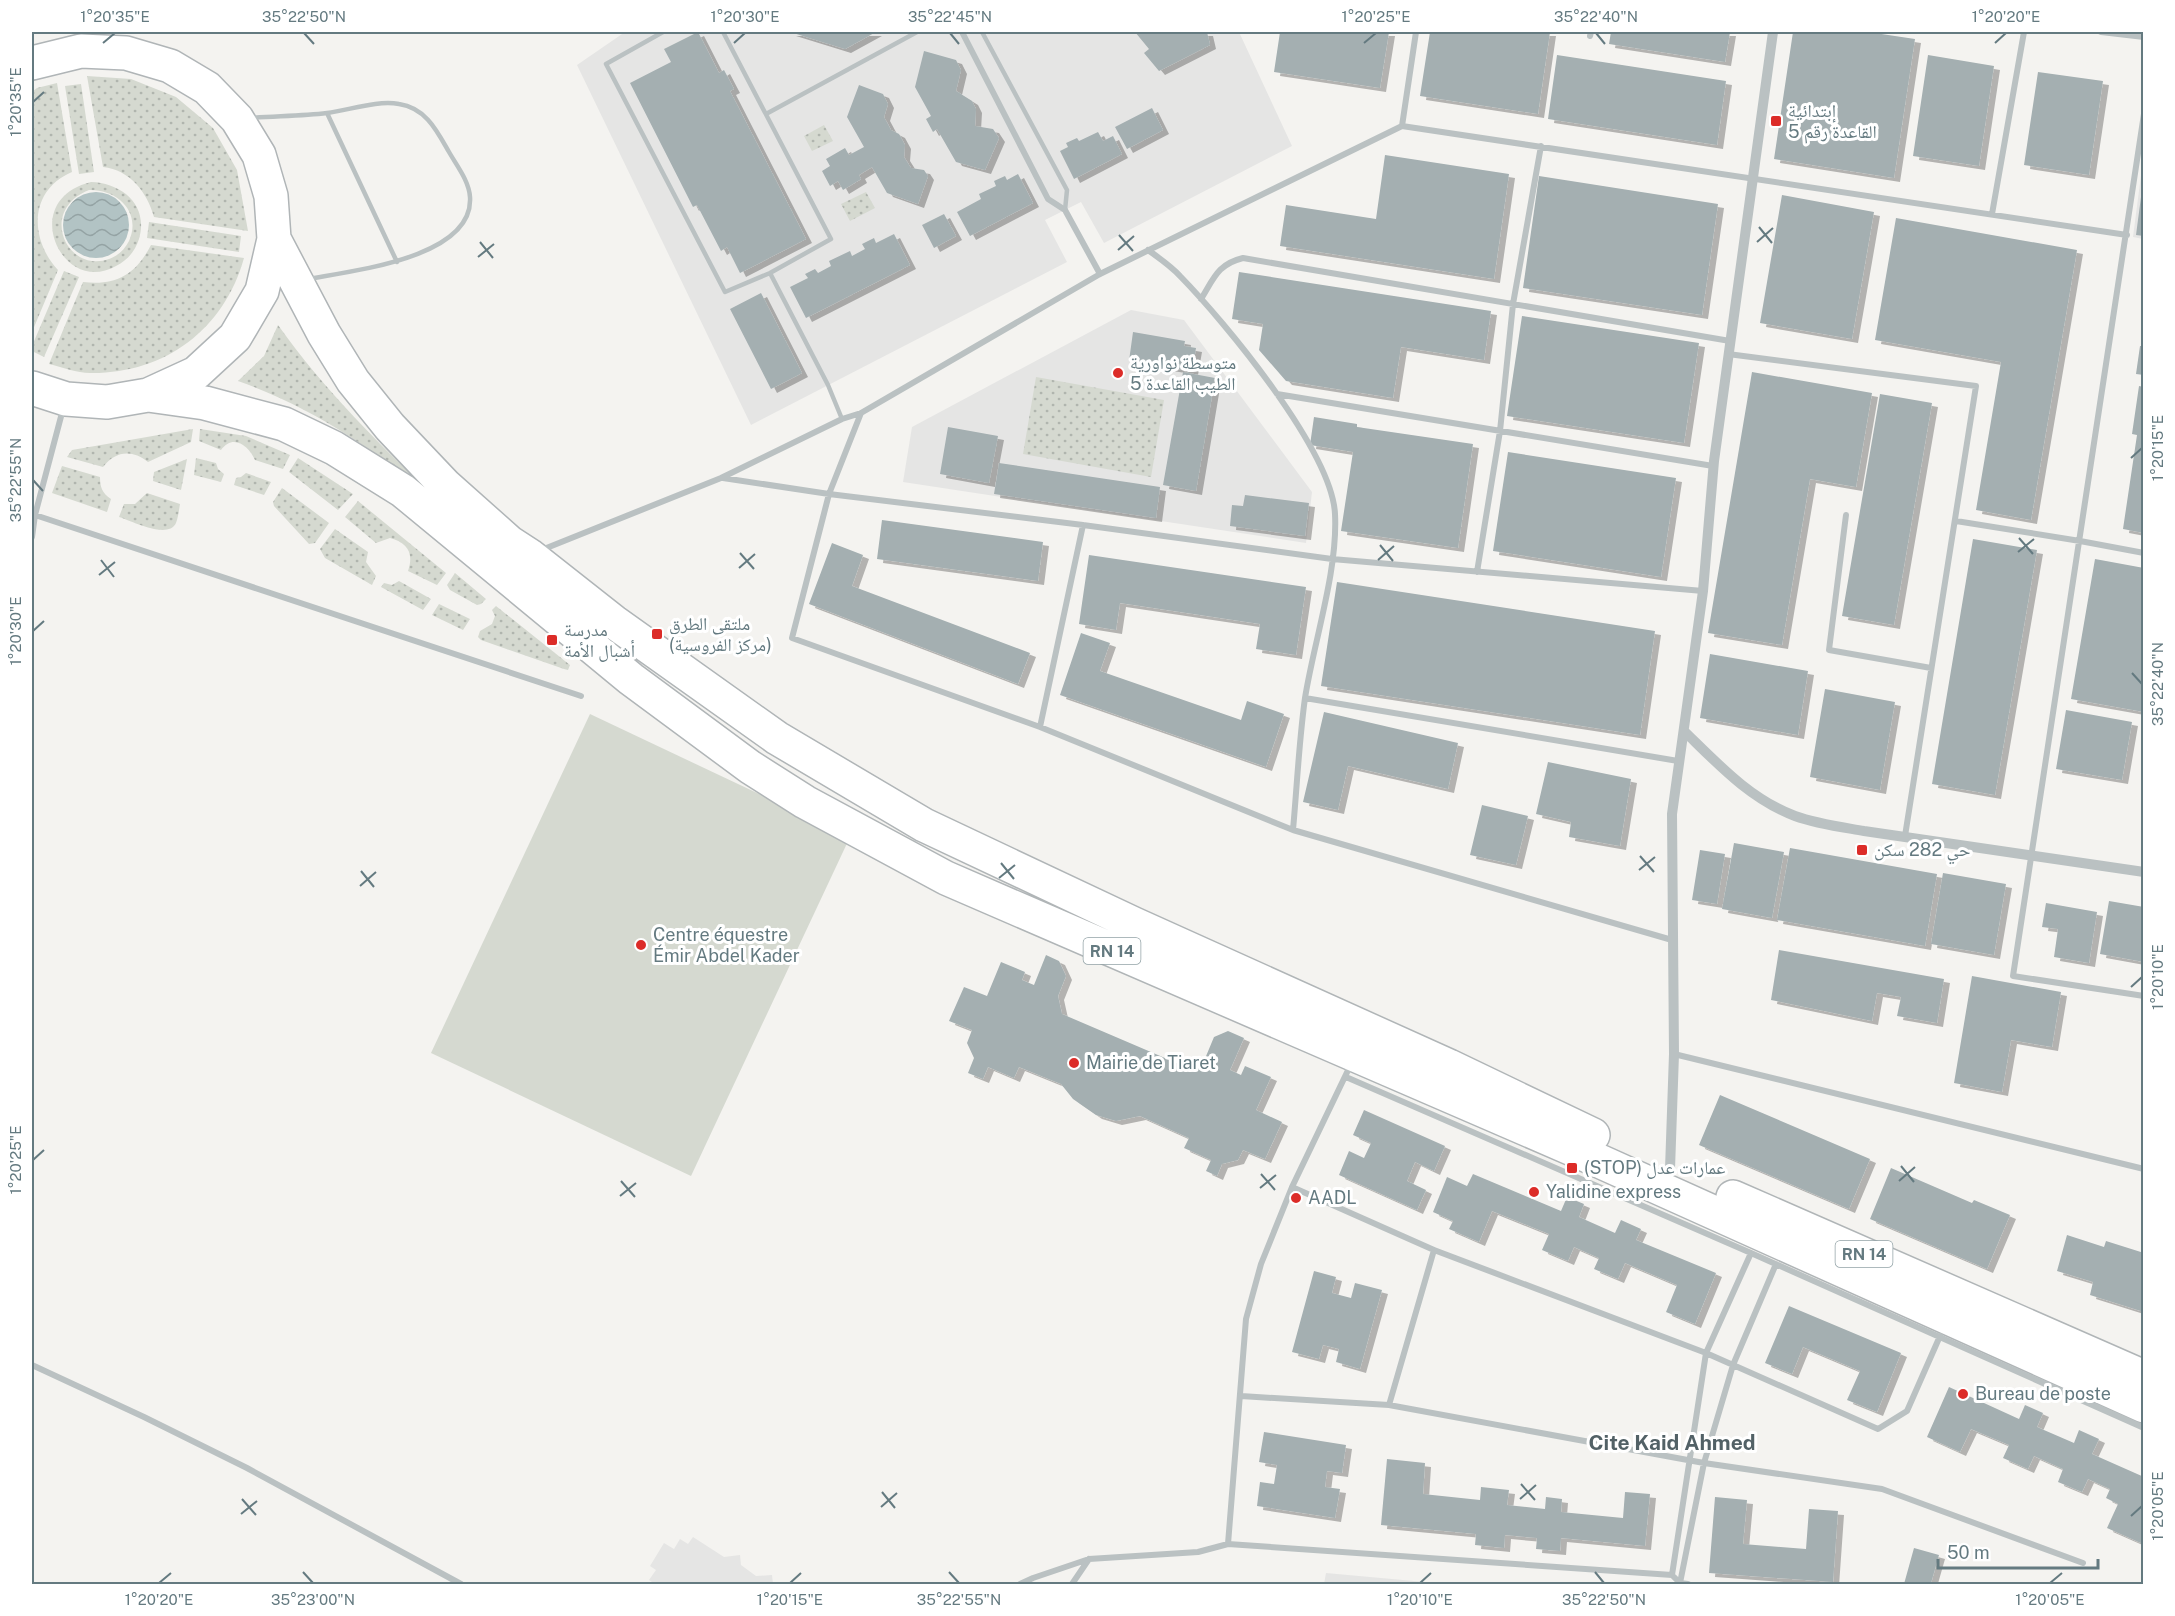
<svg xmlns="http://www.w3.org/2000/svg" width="2175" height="1616" font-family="'Public Sans','Noto Naskh Arabic',sans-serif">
	<defs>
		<pattern id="grass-dots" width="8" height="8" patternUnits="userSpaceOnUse" patternTransform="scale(1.5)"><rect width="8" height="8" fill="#d5d9d0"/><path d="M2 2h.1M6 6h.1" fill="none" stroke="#b0b5ae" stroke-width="1.8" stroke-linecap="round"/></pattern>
		<pattern id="water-waves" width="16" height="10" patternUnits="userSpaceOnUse" patternTransform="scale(1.5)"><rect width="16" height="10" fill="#b2c3c4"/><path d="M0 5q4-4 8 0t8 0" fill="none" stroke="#94a3a4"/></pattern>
		<filter id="shadow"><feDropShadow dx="6" dy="4" stdDeviation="0" flood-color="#0004"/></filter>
	</defs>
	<rect width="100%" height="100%" fill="#f4f3f0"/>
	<path fill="#e5e5e4" d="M625 32H1239L1292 146 1104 243 1081 202 1045 220 1067 262 751 425 577 65Z
		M2143 160V239L2133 237Z
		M1131 310 1184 320 1312 492 1306 543 903 482 912 427Z
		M693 1537 724 1557 740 1555 741 1565 756 1576 772 1575 773 1584H655L649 1580 656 1570 650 1566 664 1543 674 1549 680 1539 688 1544Z
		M1326 1573 1447 1584H1324Z"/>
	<path fill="url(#grass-dots)" fill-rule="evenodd" d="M87 76 131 79 176 97 213 128 237 170 248 231 154 217C147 192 130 170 103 167Z
		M57 83 72 172C29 190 29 239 58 270L32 332V92L37 88Z
		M81 84 94 172 79 174 65 86Z
		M824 125 833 141 812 151 804 136Z
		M91 182C122 183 149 205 139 239 135 251 128 260 116 266 62 297 17 200 91 182ZM89 190C117 189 142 212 129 241 125 249 118 256 109 259 66 274 38 210 89 190Z
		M866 192 875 208 850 221 841 204Z
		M149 222 241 236 239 252 147 238Z
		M151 245 244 258C224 330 164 374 90 373 77 373 62 367 49 364L83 282C117 286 136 274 151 245Z
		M64 271 79 277 44 357 32 351V346Z
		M278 325C324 390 381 446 439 501 377 452 313 407 238 381L264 356Z
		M1036 377 1164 400 1151 477 1023 454Z
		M193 429 191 442 148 462C132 449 115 451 103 467L67 457 72 450Z
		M200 429 246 436 290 455 283 469 255 460C249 446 233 433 221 450L199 441Z
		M196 458 216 463 218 469 224 474 221 482 194 475Z
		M298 458 353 494 338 510 289 472Z
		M187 459 181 490 153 481 154 472Z
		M62 466 100 477C100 487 102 493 111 499L107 512 52 493Z
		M246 473 271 482 264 495 234 485 236 478 241 477Z
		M282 488 329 523 315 543 309 544 274 506 273 502Z
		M147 493 180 504C179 510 178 518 176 523 168 540 132 521 119 517L124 504H135Z
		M358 501 446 573 437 585 408 571C414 553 408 543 390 538L376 543 345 517Z
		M335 529 368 552 366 562 376 576 372 585 325 558 320 549Z
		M455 573 486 599 481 604 477 605 450 590 447 585Z
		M399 581 431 599 423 610 381 587 384 583 392 585Z
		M439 604 470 619 463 630 432 615Z
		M496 606 570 665 568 670 564 669 481 640 478 637 480 631 492 624 495 616 492 610Z"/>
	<path fill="#d5d9d0" d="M590 714 850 837 691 1176 431 1053Z"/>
	<path fill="url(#water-waves)" d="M63 225a33 33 0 1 1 66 0a33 33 0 1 1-66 0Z"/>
	<path fill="#a4afb1" filter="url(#shadow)" d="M698 32 719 73 724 70 734 89 730 91 806 239 740 273 727 247 721 251 697 205 693 207 630 83 671 62 664 49Z
		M790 32H876L845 49Z
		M1135 32H1207L1210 45 1159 71 1144 53 1149 49Z
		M1280 32H1389L1380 88 1274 72Z
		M1430 32H1550L1538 114 1420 96Z
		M1611 32H1730L1725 62 1609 44Z
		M1793 32H1868L1915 39 1894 178 1774 159Z
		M924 51 956 60 961 70 956 91 972 101 976 109 975 126 993 129 999 138 985 170 956 162 937 129 933 132 926 119 931 116 915 87Z
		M1557 55 1726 81 1717 145 1548 119Z
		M1928 55 1994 66 1979 166 1913 156Z
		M2038 72 2103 81 2089 175 2024 165Z
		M859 85 883 94 888 104 884 117 891 130 899 134 905 145 904 157 911 168 924 170 928 176 918 204 887 193 872 167 859 175 861 179 843 190 838 181 830 186 822 171 830 166 826 159 845 148 849 155 864 147 847 117Z
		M1152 108 1163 130 1127 149 1115 127Z
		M1098 132 1103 141 1113 136 1122 154 1074 179 1060 151 1068 147 1066 143 1077 138 1079 141Z
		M1385 155 1509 174 1494 279 1280 246 1286 205 1376 219Z
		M1018 174 1033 203 970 236 957 212 981 199 979 194 996 186 994 181 1005 176 1007 180Z
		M1539 176 1718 204 1702 315 1523 288Z
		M1782 195 1874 212 1852 339 1760 323Z
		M2141 197H2144V236L2136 235Z
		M944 214 956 236 934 248 922 225Z
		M1896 218 2077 250 2031 520 1976 510 2001 362 1875 340Z
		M894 234 910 265 806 318 790 287 808 278 805 274 815 269 818 273 831 266 829 261 850 251 852 256 865 249 862 244 874 238 876 243Z
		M1239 272 1491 311 1484 360 1401 347 1393 398 1286 381 1259 350 1263 324 1232 319Z
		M761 293 802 373 771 389 730 309Z
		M1522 316 1699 343 1684 443 1507 416Z
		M1133 332 1185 341 1184 346 1196 348 1192 371 1129 361Z
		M2140 346H2144V375L2136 374Z
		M1183 372 1215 378 1196 491 1163 485Z
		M1752 372 1872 393 1856 487 1810 479 1782 645 1708 633Z
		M2139 386 2144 387V533L2123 529 2137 435 2132 434Z
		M1880 394 1932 403 1894 625 1842 616Z
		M1314 417 1357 424V427L1473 444 1458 548 1341 531 1353 452 1310 445Z
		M948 427 998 436 989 483 940 474Z
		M1508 452 1676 478 1661 577 1493 551Z
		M999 463 1160 487 1156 518 994 494Z
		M1245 495 1309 503 1305 536 1230 526 1232 505 1243 506Z
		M882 520 1043 542 1038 581 877 559Z
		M1973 539 2037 550 1995 795 1932 784Z
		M832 543 863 555 852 586 1030 653 1018 684 809 604Z
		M1089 555 1306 587 1296 655 1256 649 1260 624 1120 603 1116 630 1079 624Z
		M2095 559 2144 568V712L2071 699Z
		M1337 582 1655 631 1640 735 1321 686Z
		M1081 633 1110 643 1100 671 1241 720 1247 701 1284 714 1266 767 1060 695Z
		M1710 654 1808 671 1798 735 1700 718Z
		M1825 689 1895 702 1880 790 1810 777Z
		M2066 710 2132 722 2122 780 2056 769Z
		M1324 712 1458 743 1448 789 1348 766 1338 810 1303 802Z
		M1548 762 1631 779 1620 846 1569 837 1571 822 1536 814Z
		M1482 805 1528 816 1516 865 1470 855Z
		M1734 843 1784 852 1772 918 1722 909Z
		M1790 848 1937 874 1925 946 1777 920Z
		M1700 850 1725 854 1717 904 1692 900Z
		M1943 873 2006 884 1994 955 1931 944Z
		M2109 901 2144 907V962L2100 954Z
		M2046 903 2097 912 2089 963 2054 957 2058 929 2042 927Z
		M1779 950 1944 979 1937 1023 1897 1016 1901 997 1877 993 1872 1021 1771 1000Z
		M1046 955 1059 961 1066 976 1058 996 1062 1014 1193 1070 1204 1061 1214 1037 1228 1031 1244 1038 1230 1070 1241 1075 1245 1066 1271 1077 1256 1110 1282 1122 1265 1159 1243 1150 1238 1160 1222 1164 1217 1176 1206 1171 1211 1160 1184 1148 1189 1138 1140 1116 1116 1121 1096 1115 1073 1099 1061 1084 1019 1067 1014 1078 988 1067 983 1079 968 1073 974 1058 967 1043 972 1030 949 1021 964 987 987 996 1001 962 1025 972 1022 980 1034 985Z
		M1972 976 2061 992 2052 1047 2011 1040 2002 1092 1954 1083Z
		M1720 1095 1870 1159 1849 1209 1699 1145Z
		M1364 1110 1445 1146 1434 1171 1415 1162 1407 1181 1426 1190 1417 1210 1339 1175 1349 1151 1364 1158 1371 1143 1353 1135Z
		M1891 1168 1972 1203 1974 1200 2010 1215 1987 1269 1870 1219Z
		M1473 1174 1561 1211 1567 1197 1584 1204 1579 1217 1615 1233 1621 1220 1641 1229 1636 1240 1716 1273 1695 1324 1666 1312 1677 1285 1625 1263 1618 1279 1594 1269 1599 1258 1574 1247 1568 1261 1542 1250 1549 1234 1492 1211 1479 1242 1449 1229 1453 1221 1433 1212 1447 1177 1467 1186Z
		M2067 1235 2104 1247 2106 1241 2144 1253V1312L2090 1295 2093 1282 2057 1271Z
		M1314 1271 1336 1277 1332 1293 1351 1298 1355 1283 1382 1290 1360 1369 1336 1362 1339 1349 1323 1345 1319 1359 1292 1352Z
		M1789 1306 1901 1353 1877 1412 1847 1400 1860 1371 1803 1347 1792 1374 1765 1363Z
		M1949 1387 2019 1419 2025 1405 2043 1413 2037 1427 2074 1443 2079 1430 2099 1439 2092 1454 2144 1477V1537L2141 1543 2107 1528 2118 1504 2106 1498 2110 1489 2088 1479 2082 1492 2058 1482 2063 1469 2034 1456 2028 1469 2003 1458 2009 1445 1971 1429 1960 1452 1927 1437Z
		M1264 1432 1346 1445 1342 1473 1327 1471 1325 1487 1340 1489 1335 1518 1257 1506 1260 1482 1274 1484 1277 1465 1259 1462Z
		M1387 1459 1425 1463 1423 1494 1480 1500 1481 1487 1509 1490 1507 1505 1545 1509 1546 1497 1562 1499 1561 1512 1623 1518 1625 1492 1650 1494 1645 1546 1561 1538 1560 1551 1536 1549 1537 1538 1505 1535 1504 1548 1475 1545 1476 1534 1381 1525Z
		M1715 1497 1747 1500 1743 1544 1806 1549 1809 1509 1838 1511 1833 1582 1709 1573Z
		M1914 1548 1939 1555 1931 1583 1935 1584H1904Z"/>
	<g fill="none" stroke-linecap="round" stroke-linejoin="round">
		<g stroke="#b0b5b7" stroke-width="36">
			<path id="trunk" d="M32 63 81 51 126 53 170 66 207 88 237 119 259 155 271 196 274 239 262 291 235 337 196 373 148 395 107 402 66 399 32 388
				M274 239 324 334 353 381 390 427 445 485 509 542 529 555 614 622 777 738 924 825 1134 924 1449 1066 1593 1135
				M148 395 205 403 284 424 334 448 403 491 631 679 750 767 805 802 946 878 1577 1151 2144 1406
				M1733 1197 2144 1377"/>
		</g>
		<path stroke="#bac1c2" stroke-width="4.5" d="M663 32 606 64 725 292 770 273 831 239 723 32
			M982 32 1067 190 1065 210
			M327 113 397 262
			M766 114 917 32
			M250 118C276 116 302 116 327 113 350 110 377 100 399 104 426 108 437 131 449 152 457 166 469 181 470 197 474 258 351 271 308 279
			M770 273 828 385 842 419"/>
		<path stroke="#bac1c2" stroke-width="6" d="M962 32 1048 199 1065 210 1100 274
			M2101 32 2144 37
			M1590 36 1591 32
			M2144 114 2013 976 2144 996
			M1402 126 2127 235
			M1992 214 2024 32
			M1148 250C1159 258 1171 266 1180 276 1225 322 1332 451 1335 514 1338 571 1314 641 1305 698 1299 741 1297 786 1293 830
			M1201 299C1214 278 1218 264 1243 258L1730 341
			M1728 354 1976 386 1905 836
			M1277 394 1713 466
			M861 413 829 494 792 638 1040 727 1293 830 1672 940
			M723 478 829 494 1083 525 1332 559 1703 591
			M35 515 581 696
			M1846 515 1829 650 1931 668
			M1956 521 2080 541 2144 553
			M32 537 35 515 63 409
			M539 551 721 478 842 419 861 413 1100 274 1402 126 1416 32
			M1477 572 1500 431 1513 304 1541 146
			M1305 698 1678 761
			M1040 727 1083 525
			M1674 1054 2144 1169
			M1351 1064 1292 1187 1261 1264 1246 1319 1228 1544 1672 1575 1680 1583 1688 1584
			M1346 1077 1751 1253 2144 1428
			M1292 1187 1434 1250 1706 1353 1878 1429 1907 1411 1940 1336
			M32 1365 144 1417 247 1468 461 1584
			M1241 1396 1389 1405 1704 1463 1882 1489 2083 1563
			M1389 1405 1434 1250
			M1672 1575 1706 1353 1751 1253
			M1680 1583 1704 1463 1733 1365 1776 1264
			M1020 1584 1033 1578 1089 1559 1198 1552 1228 1544
			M1072 1584 1089 1559"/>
		<path stroke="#bac1c2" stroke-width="10" d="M1684 731C1718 764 1750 799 1795 816 1817 824 1841 827 1864 831L2144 872
			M1670 1169 1674 1054 1672 814 1703 591 1714 461 1773 32"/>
		<use href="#trunk" stroke="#fff" stroke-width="33"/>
	</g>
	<path fill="none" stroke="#647a80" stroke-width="2" d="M304 33 314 44M950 33 959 44M1596 33 1605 44M103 43 115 33M734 43 745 33M1364 43 1376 33M1995 43 2006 33M33 102 44 92M1759 227 1772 243M1119 235 1133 251M480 242 493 258M1757 242 1773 228M1118 250 1134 236M478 257 494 244M2131 458 2142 448M33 480 43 491M2019 538 2033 554M1380 545 1393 561M2018 552 2034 539M740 553 754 569M101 560 114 577M1378 560 1394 546M739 568 755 554M99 575 115 562M33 631 44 621M2132 673 2142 684M1640 856 1654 872M1001 863 1014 879M1639 870 1655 857M361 871 374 887M999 878 1015 865M360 886 376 872M2131 987 2142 977M33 1160 44 1150M1901 1166 1914 1182M1261 1174 1275 1190M621 1181 635 1197M1899 1181 1915 1167M1260 1188 1276 1175M620 1196 636 1183M1521 1484 1535 1500M882 1492 895 1508M242 1499 256 1515M1520 1499 1536 1485M881 1507 897 1493M241 1514 257 1501M2131 1516 2142 1506M303 1572 313 1583M949 1572 959 1583M1595 1572 1604 1583M159 1583 171 1573M790 1583 801 1573M1420 1583 1431 1573M2050 1583 2062 1573"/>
	<g fill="#dc2c28" stroke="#fff" stroke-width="2">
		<rect x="1770" y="115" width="12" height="12" rx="3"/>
		<circle cx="1118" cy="373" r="6"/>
		<rect x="651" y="628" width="12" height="12" rx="3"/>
		<rect x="546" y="634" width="12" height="12" rx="3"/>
		<rect x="1856" y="844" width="12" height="12" rx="3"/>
		<circle cx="641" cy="945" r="6"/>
		<circle cx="1074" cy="1063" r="6"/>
		<rect x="1566" y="1162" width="12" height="12" rx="3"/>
		<circle cx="1534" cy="1192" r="6"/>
		<circle cx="1296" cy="1198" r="6"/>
		<circle cx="1963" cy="1394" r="6"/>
	</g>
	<g text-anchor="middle" stroke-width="6" stroke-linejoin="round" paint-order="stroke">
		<g fill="#fff" stroke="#92a2a6" stroke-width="1.5">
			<rect x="1083.5" y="938" width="57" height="26" rx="4.5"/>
			<rect x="1835.5" y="1241" width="57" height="26" rx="4.5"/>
		</g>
		<g font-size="16" font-weight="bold" fill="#647a80">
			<text x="1112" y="957">RN 14</text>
			<text x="1864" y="1260">RN 14</text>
		</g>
		<g font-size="18" fill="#647a80" stroke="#fff" text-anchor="start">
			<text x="1788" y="117">إبتدائية<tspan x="1788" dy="21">القاعدة رقم 5</tspan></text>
			<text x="1130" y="369">متوسطة نواورية<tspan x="1130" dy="21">الطيب القاعدة 5</tspan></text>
			<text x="669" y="630">ملتقى الطرق<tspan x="669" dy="21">(مركز الفروسية)</tspan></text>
			<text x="564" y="636">مدرسة<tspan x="564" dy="21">أشبال الأمة</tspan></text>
			<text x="1874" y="856">حي 282 سكن</text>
			<text x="653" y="941">Centre équestre<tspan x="653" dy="21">Émir Abdel Kader</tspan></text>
			<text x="1086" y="1069">Mairie de Tiaret</text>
			<text x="1584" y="1174">(STOP) عمارات عدل</text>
			<text x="1546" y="1198">Yalidine express</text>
			<text x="1308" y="1204">AADL</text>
			<text x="1975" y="1400">Bureau de poste</text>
		</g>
		<g font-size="21" font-weight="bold" fill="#526166" stroke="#fff">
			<text x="1672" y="1450">Cite Kaid Ahmed</text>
		</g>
	</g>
	<rect width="2175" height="1616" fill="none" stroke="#ffffff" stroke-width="66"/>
	<path d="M1938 1559v9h160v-9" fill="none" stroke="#647a80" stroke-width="3"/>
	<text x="1947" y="1559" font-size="18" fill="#647a80" stroke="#ffffff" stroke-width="4.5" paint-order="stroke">50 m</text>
	<rect x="33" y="33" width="2109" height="1550" fill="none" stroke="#647a80" stroke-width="2"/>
	<g font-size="15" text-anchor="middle" fill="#647a80">
		<text x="115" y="22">1°20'35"E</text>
		<text x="304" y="22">35°22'50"N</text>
		<text x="745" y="22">1°20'30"E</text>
		<text x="950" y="22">35°22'45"N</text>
		<text x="1376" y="22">1°20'25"E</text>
		<text x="1596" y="22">35°22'40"N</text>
		<text x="2006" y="22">1°20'20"E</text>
		<text transform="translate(16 102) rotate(-90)" y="5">1°20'35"E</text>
		<text transform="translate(2158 448) rotate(-90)" y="5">1°20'15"E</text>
		<text transform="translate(16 480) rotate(-90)" y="5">35°22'55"N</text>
		<text transform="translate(16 631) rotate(-90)" y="5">1°20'30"E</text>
		<text transform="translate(2158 684) rotate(-90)" y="5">35°22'40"N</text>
		<text transform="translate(2158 977) rotate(-90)" y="5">1°20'10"E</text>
		<text transform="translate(16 1160) rotate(-90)" y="5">1°20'25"E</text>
		<text transform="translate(2158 1506) rotate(-90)" y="5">1°20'05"E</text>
		<text x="159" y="1605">1°20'20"E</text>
		<text x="313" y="1605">35°23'00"N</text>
		<text x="790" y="1605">1°20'15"E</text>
		<text x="959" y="1605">35°22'55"N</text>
		<text x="1420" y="1605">1°20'10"E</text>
		<text x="1604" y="1605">35°22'50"N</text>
		<text x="2050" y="1605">1°20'05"E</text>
	</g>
</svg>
